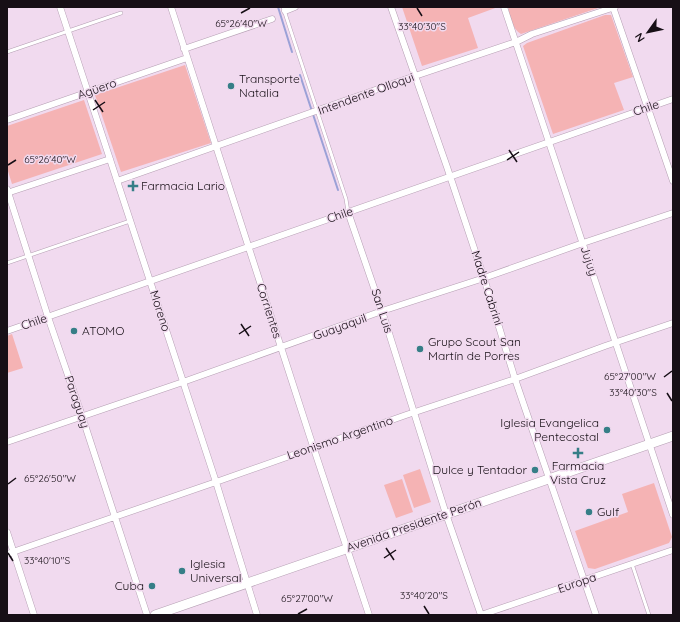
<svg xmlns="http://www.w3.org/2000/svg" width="680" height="622" font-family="Quicksand,sans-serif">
	<rect width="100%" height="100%" fill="#f1daef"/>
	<path fill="#f5b3b4" d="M402 7H498L468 18 478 48 422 66Z
		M508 7H601L521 34C512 29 510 16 508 7Z
		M605 15H611L633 77 614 83 624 110 553 134 523 46 527 43Z
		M185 65 211 143 121 172 95 95Z
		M84 100 102 154 12 184 7 168V126Z
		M12 334 23 368 7 373V336Z
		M420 469 431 502 414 508 403 475Z
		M402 479 413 512 396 518 384 485Z
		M654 483 672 537 669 543 595 569 588 568 575 531 628 512 622 494Z"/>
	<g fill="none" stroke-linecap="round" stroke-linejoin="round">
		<path stroke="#9ba1d7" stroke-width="2" d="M278 7 292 52
			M300 75 338 190"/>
		<g stroke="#b59fb3" stroke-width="4">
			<path id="lane" d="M283 7 346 199 348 212
				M7 52 121 13
				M7 263 130 221
				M632 564 649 615"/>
		</g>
		<g stroke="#b59fb3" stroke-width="7">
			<path id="street" d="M60 7 216 482 257 615
				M171 7 310 437 369 615
				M391 7 447 167 484 278 515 379 596 615
				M504 7 673 515
				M613 7 673 181
				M285 11 295 7
				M184 49 272 19
				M7 120 187 58
				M117 181 415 76 516 42 532 34 615 7
				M7 189 48 317 82 416 147 615
				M7 193 110 159
				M348 212 382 311 446 514 481 615
				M7 331 673 99
				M7 442 183 382 382 311 484 278 583 243 673 213
				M7 532 34 615
				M7 554 216 482 406 415 515 379 605 346 673 323
				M481 615 673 550"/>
		</g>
		<g stroke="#b59fb3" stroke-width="10">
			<path id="secondary" d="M155 615 673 436"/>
		</g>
		<use href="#lane" stroke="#fff" stroke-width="3"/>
		<use href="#street" stroke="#fff" stroke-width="6"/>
		<use href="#secondary" stroke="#fff" stroke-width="9"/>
	</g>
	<path fill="none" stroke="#170f16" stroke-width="1.5" d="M417 8 422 16M241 13 250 8M95 100 103 112M93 110 105 102M509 150 517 162M507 160 519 152M8 165 16 160M241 324 249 336M239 334 251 326M664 377 672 371M667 393 672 401M8 484 16 478M386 548 394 560M8 553 13 561M384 558 396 550M424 606 429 614M298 614 307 609"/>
	<g fill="#367e87" stroke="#f1daef" stroke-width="1.5">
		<circle cx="231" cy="86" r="4"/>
		<path d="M131 180h4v4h4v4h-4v4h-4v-4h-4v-4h4z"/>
		<circle cx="74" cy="331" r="4"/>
		<circle cx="420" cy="349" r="4"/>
		<circle cx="607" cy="430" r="4"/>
		<path d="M576 447h4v4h4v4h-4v4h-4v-4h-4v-4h4z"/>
		<circle cx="535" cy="470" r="4"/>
		<circle cx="589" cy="512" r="4"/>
		<circle cx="182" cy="571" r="4"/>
		<circle cx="152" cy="586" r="4"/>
	</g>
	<g text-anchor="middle" stroke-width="3" stroke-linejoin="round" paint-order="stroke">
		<g font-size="12" fill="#170f16" stroke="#f1daef" text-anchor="start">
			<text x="239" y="83">Transporte<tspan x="239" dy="14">Natalia</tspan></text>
			<text x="141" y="190">Farmacia Lario</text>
			<text x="82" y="335">ATOMO</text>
			<text x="428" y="346">Grupo Scout San<tspan x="428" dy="14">Martín de Porres</tspan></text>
			<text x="599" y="427" text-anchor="end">Iglesia Evangelica<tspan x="599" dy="14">Pentecostal</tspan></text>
			<text x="578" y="470" text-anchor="middle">Farmacia<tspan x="578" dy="14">Vista Cruz</tspan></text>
			<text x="527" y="474" text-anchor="end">Dulce y Tentador</text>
			<text x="597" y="516">Gulf</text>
			<text x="190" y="568">Iglesia<tspan x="190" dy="14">Universal</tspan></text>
			<text x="144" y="590" text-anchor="end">Cuba</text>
		</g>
		<g font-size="12" fill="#170f16" stroke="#f1daef">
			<text transform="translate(97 89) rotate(-19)" y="4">Agüero</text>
			<text transform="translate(366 94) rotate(-20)" y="4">Intendente Olloqui</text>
			<text transform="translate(646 108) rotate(-19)" y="4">Chile</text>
			<text transform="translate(340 215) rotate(-19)" y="4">Chile</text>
			<text transform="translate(589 261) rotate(72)" y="4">Jujuy</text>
			<text transform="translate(487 288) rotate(72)" y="4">Madre Cabrini</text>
			<text transform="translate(160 311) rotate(72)" y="4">Moreno</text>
			<text transform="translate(269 311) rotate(72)" y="4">Corrientes</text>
			<text transform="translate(382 311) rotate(72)" y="4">San Luis</text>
			<text transform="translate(34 322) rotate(-19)" y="4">Chile</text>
			<text transform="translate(340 327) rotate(-20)" y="4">Guayaquil</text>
			<text transform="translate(77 402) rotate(71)" y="4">Paraguay</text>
			<text transform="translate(340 438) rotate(-19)" y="4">Leonismo Argentino</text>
			<text transform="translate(414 525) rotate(-19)" y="4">Avenida Presidente Perón</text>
			<text transform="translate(577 583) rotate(-19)" y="4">Europa</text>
		</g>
	</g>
	<g font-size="10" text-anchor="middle" fill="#170f16" stroke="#f1daef" stroke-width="3" stroke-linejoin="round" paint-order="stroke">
		<text x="241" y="27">65°26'40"W</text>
		<text x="422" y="30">33°40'30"S</text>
		<text x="50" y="163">65°26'40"W</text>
		<text x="630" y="380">65°27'00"W</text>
		<text x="633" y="396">33°40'30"S</text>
		<text x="50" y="482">65°26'50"W</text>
		<text x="47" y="564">33°40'10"S</text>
		<text x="424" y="599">33°40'20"S</text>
		<text x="307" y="602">65°27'00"W</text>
	</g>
	<rect width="680" height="622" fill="none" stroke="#170f16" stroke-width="16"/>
	<g transform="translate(648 32) rotate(237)" stroke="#f1daef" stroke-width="3" paint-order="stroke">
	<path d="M0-3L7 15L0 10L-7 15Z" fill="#170f16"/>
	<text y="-6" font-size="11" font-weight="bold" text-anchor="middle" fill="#170f16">N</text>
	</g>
</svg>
